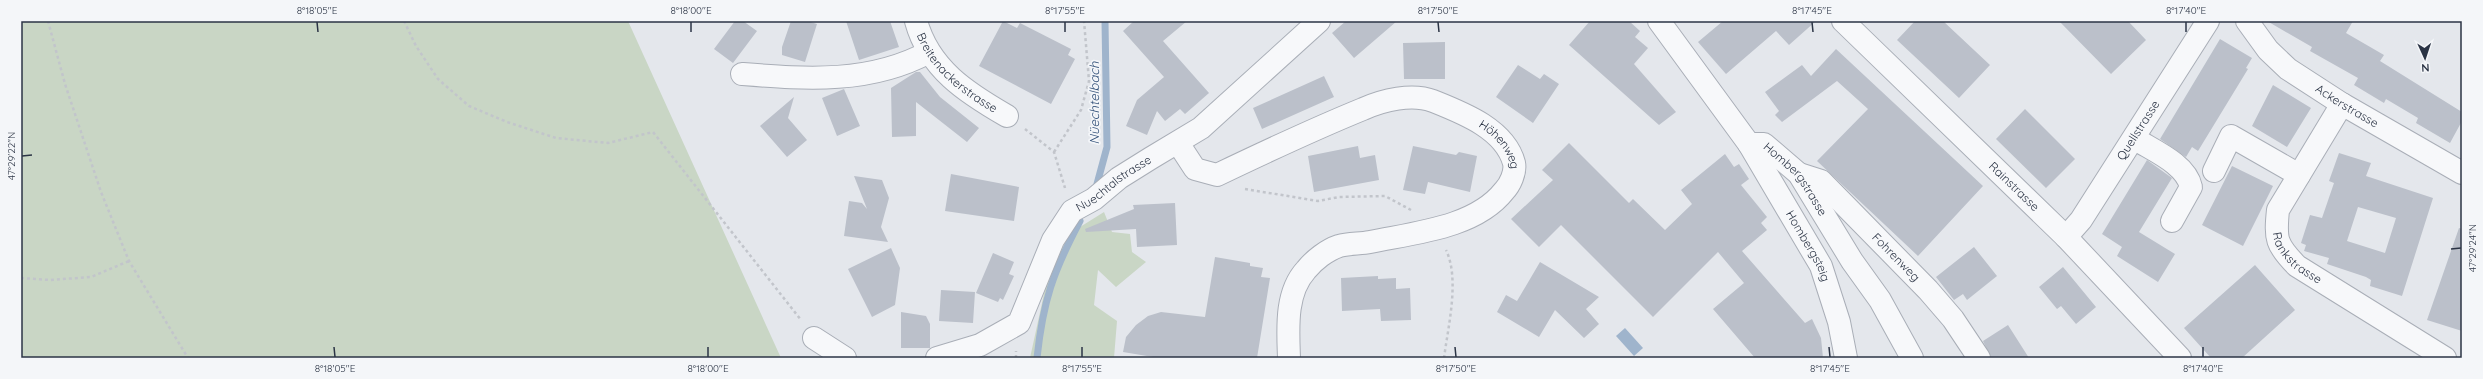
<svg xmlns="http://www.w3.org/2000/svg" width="2483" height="379" font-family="Quicksand,sans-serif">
	<rect width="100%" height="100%" fill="#e4e7ec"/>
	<path fill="#c9d6c5" d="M21 21H628L781 358H21Z
		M1104 212 1112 232 1130 234 1132 252 1146 262 1116 287 1098 270 1094 305 1117 321 1114 358H1030L1049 271 1072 232Z"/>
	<path fill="#9fb4cc" d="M1625 328 1643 348 1634 356 1616 336Z"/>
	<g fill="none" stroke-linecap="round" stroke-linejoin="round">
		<path stroke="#9fb4cc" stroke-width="7" d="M1097 184 1107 147 1105 21
			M1037 358C1043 301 1053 272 1080 221"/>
	</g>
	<path fill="#bbc0ca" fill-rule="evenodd" d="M735 21H743L757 31 733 63 714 49Z
		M791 21H807L817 24 805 62 782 55V47Z
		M846 21H890L899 47 859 60Z
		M1003 21 1017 28 1020 23 1071 49 1068 55 1075 59 1051 104 979 66Z
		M1134 21H1187L1163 41 1209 93 1185 114 1180 109 1165 121 1157 111 1147 135 1126 126 1137 100 1164 77 1123 31Z
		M1346 21H1397L1354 58 1332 33Z
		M1590 21H1629L1640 31 1635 37 1648 48 1634 64 1676 112 1659 125 1569 45Z
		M1723 21H1816L1789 45 1776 31 1726 74 1698 42Z
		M1915 21H1943L1990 65 1959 98 1897 40Z
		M2059 21H2128L2146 40 2111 74Z
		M2267 21H2353L2346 33 2384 55 2380 61 2462 112V121L2450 143 2416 123 2418 118 2386 99 2384 103 2354 85 2358 78 2310 51 2312 47Z
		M2220 39 2252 58 2246 68 2248 69 2198 151 2192 147 2186 157 2160 139Z
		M1445 42V79H1404L1403 43Z
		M1836 49 1983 186 1918 256 1817 161 1868 109 1837 81 1782 122 1775 115 1779 111 1765 92 1802 65 1811 76Z
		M1518 65 1540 79 1544 74 1559 84 1533 123 1496 97Z
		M916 72H920L940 97 979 128 967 142 916 102V136L892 137 891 88Z
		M1324 76 1334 97 1262 129 1253 108Z
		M2273 85 2311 108 2287 147 2252 126Z
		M844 89 860 126 837 136 822 98Z
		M794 97 788 118 807 140 787 157 760 126Z
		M2025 109 2075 159 2046 188 1996 139Z
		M1569 143 1629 203 1633 199 1665 230 1692 204 1681 190 1725 154 1734 167 1739 164 1749 179 1741 185 1767 217 1761 223 1767 230 1742 251 1805 323 1812 319 1821 338 1823 358H1755L1713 309 1744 283 1718 252 1653 317 1561 225 1539 247 1511 219 1553 180 1542 170Z
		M1358 146 1360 158 1375 155 1379 180 1314 192 1308 156Z
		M1413 146 1456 155 1459 152 1477 156 1470 192 1428 182 1425 194 1403 190Z
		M2339 153 2371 163 2366 176 2433 198 2402 296 2370 286 2371 280 2366 277 2327 264 2329 258 2304 251 2306 245 2301 243 2310 215 2322 218 2334 183 2329 181ZM2358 207 2396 218 2385 253 2347 241Z
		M2147 160 2172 178 2139 232 2175 254 2158 282 2117 256 2122 247 2102 234Z
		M2232 166 2273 186 2243 246 2202 225Z
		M951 174 1019 187 1014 221 945 211Z
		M854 176 882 180 889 198 881 227 888 242 844 236 849 201 862 203 867 209Z
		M1175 203 1177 245 1137 247 1136 229 1086 232 1085 229 1134 209 1133 205Z
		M2459 228 2462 229V331L2427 320Z
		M1974 247 1997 276 1967 300 1963 294 1954 300 1936 277Z
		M891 248 900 268 895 305 872 317 848 269Z
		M993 253 1014 262 1009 274 1014 276 1003 300 1000 298 998 302 976 293Z
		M1215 257 1250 263V266L1263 268 1261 277 1270 278 1257 358H1159L1123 352 1126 337 1136 325 1148 316 1161 312 1205 317Z
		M1540 262 1599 297 1586 309 1599 324 1584 338 1555 310 1539 337 1497 312 1506 295 1517 301Z
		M2255 265 2295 310 2242 358H2211L2184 328Z
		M2063 267 2096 307 2076 324 2061 306 2057 309 2039 287Z
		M1378 276V279L1396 278V289L1410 288 1411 320 1381 321 1380 309 1342 311 1341 278Z
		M941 290 975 292 973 323 939 321Z
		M901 312 926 316 930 324V348H901Z
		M2008 325 2029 358H1991L1983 341Z"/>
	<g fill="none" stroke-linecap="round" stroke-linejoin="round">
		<g stroke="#a9aeb7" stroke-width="24">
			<g id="minor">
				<path id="s1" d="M916 21C929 69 967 93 1007 116"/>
				<path id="s2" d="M1659 21 1749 144H1764L1799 174 1852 261 1880 300 1912 358"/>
				<path id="s3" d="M1843 21 2066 237 2180 358"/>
				<path id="s4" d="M2247 21 2268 50 2288 69 2342 104 2462 173"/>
				<path d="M742 74C807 79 870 84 929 52"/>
				<path id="s5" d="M2342 104 2278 210C2275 239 2276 245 2297 266L2445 358"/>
				<path d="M2135 139C2154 151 2186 164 2191 187L2172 221"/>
				<path id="s6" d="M1178 143 1195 169 1217 175C1265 152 1314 129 1363 109 1383 100 1412 93 1433 101 1463 113 1505 129 1514 163 1516 172 1510 185 1504 191 1475 228 1413 233 1370 242 1360 244 1349 243 1339 246 1327 250 1314 260 1306 270 1285 293 1288 329 1289 358"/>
				<path id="s7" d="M1749 144 1821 266 1839 322 1846 358"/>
				<path d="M2214 171 2231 136 2299 175"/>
				<path id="s8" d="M1799 174 1821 181 1928 290 1953 319 1979 358"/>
				<path id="s9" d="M2066 237 2081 220 2208 21"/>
				<path d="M814 338 845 358"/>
				<path id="s10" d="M937 358 980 345 1019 323 1053 240 1072 211 1094 199 1119 178 1151 158 1201 128 1319 21"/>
			</g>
		</g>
		<path stroke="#c2c5cb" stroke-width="2.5" stroke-dasharray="3 3" stroke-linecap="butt" d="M48 21 65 84 101 192 129 261 188 358
			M404 21 416 46 438 79 469 106 507 122 556 138 608 143 653 132 801 320
			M1025 129 1054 152 1065 188
			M1054 152 1081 110 1089 81 1084 21
			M1245 189 1318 201 1339 197 1385 196 1411 210
			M21 278 50 280 91 277 129 261
			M1016 358V351
			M1444 358C1448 327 1460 279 1446 250"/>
		<use href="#minor" stroke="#f7f8fa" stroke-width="22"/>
	</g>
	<path fill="none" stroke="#2b3445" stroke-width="1.5" d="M317 22 318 32M691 22V32M1065 22V32M1438 22 1439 32M1812 22 1813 32M2186 22V32M22 156 32 155M2451 249 2461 248M334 347 335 357M708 347V357M1082 347V357M1455 347 1456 357M1829 347 1830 357M2203 347V357"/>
	<g text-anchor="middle" stroke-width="3.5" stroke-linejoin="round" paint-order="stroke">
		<g font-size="12" fill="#2b3445" stroke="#f4f6f9">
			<text dy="4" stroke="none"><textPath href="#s1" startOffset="68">Breitenackerstrasse</textPath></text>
			<text dy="4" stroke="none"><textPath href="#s4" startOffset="133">Ackerstrasse</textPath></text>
			<text dy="4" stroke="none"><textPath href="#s9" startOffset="129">Quellstrasse</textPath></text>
			<text dy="4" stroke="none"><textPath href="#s6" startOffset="368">Höhenweg</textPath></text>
			<text dy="4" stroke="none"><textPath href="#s2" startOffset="215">Hombergstrasse</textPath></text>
			<text dy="4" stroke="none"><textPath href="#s10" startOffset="264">Nuechtalstrasse</textPath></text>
			<text dy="4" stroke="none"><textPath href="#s3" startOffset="238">Rainstrasse</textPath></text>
			<text dy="4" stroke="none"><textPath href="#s7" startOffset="118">Hombergsteig</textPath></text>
			<text dy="4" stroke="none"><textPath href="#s5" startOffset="180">Rankstrasse</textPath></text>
			<text dy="4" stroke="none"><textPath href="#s8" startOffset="130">Fohrenweg</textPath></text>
		</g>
		<g font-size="13" font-style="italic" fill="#34527a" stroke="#f4f6f9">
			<text transform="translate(1094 103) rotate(-90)" y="5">Nüechtelbach</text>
		</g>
	</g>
	<rect width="2483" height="379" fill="none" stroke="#f4f6f9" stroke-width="44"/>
	<g transform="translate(2425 58) rotate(177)" stroke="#f4f6f9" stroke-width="3" paint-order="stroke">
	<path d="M0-3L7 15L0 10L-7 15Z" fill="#2b3445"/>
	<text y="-6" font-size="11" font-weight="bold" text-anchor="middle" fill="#2b3445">N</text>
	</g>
	<rect x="22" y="22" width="2439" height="335" fill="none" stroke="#2b3445" stroke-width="1.5"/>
	<g font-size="10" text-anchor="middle" fill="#2b3445">
		<text x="317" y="14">8°18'05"E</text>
		<text x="691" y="14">8°18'00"E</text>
		<text x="1065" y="14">8°17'55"E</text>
		<text x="1438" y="14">8°17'50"E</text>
		<text x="1812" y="14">8°17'45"E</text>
		<text x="2186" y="14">8°17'40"E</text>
		<text transform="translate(11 156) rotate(-90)" y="4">47°29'22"N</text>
		<text transform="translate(2472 248) rotate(-90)" y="4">47°29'24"N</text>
		<text x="335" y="372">8°18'05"E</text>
		<text x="708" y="372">8°18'00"E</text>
		<text x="1082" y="372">8°17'55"E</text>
		<text x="1456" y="372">8°17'50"E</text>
		<text x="1830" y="372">8°17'45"E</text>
		<text x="2203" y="372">8°17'40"E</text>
	</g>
</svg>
